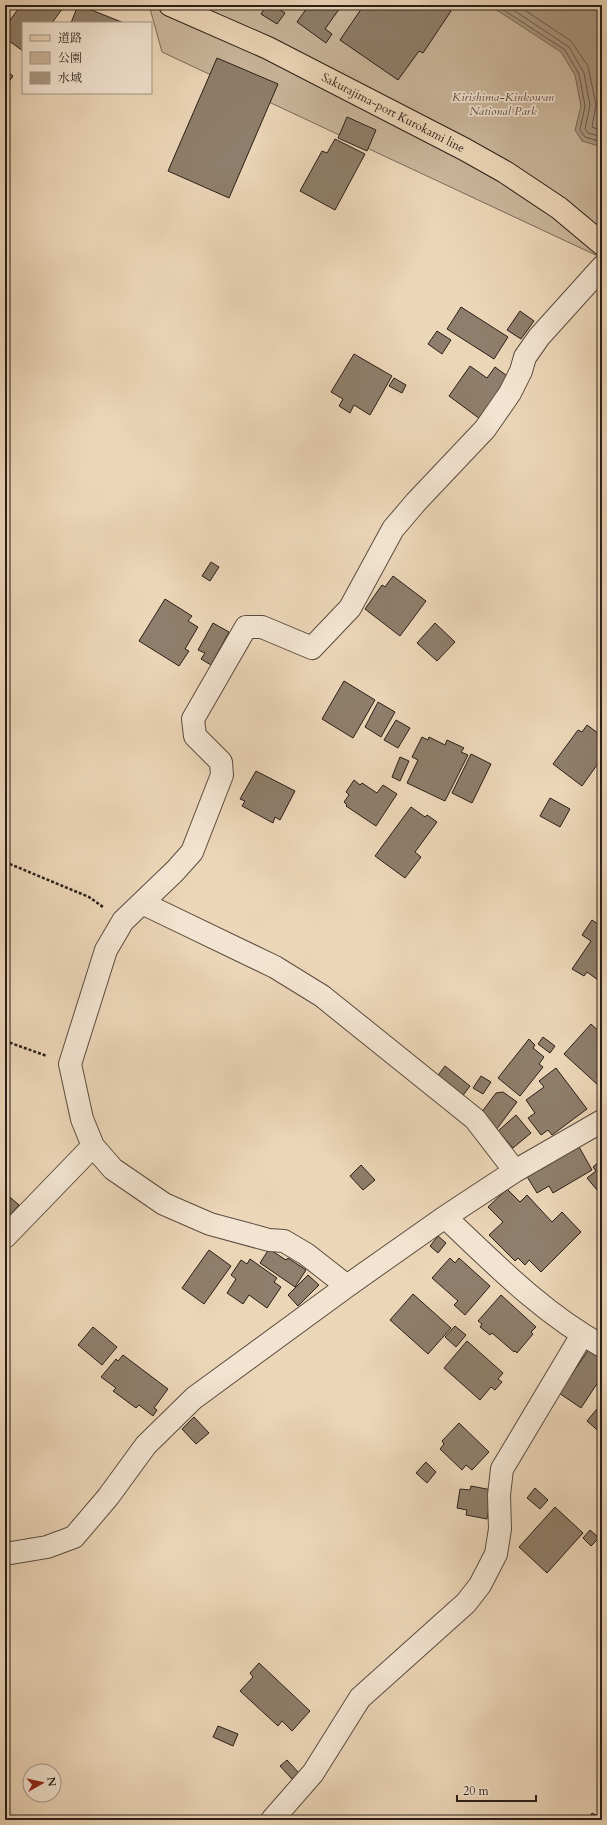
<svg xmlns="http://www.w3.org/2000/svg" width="607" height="1825" font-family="Cardo,'Noto Serif JP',serif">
	<rect width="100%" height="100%" fill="#ecd6b8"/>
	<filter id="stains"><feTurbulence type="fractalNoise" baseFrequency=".005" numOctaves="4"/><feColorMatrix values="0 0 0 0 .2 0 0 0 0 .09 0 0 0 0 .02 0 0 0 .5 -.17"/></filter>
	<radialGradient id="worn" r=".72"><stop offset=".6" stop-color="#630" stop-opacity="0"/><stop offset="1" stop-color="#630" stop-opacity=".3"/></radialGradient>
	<path fill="#cbb79d" stroke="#7a6a5a" d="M149 5H602V258L162 52Z"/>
	<path fill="#aa9781" stroke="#776757" d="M489 5H602V147L582 141 575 130 581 106 575 75 561 52Z"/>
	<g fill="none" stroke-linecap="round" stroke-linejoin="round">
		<path stroke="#6a5a4c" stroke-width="1" d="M496 5 565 50 579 74 585 106 580 130 585 137 602 142
			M506 5 569 47 584 73 590 105 585 129 588 133 602 137
			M517 5 571 41 588 66 596 105 592 127 602 131"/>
	</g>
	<path fill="#8f7e6b" stroke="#2a1e17" d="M21 5H65L52 23H23V51L5 38V27Z
		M78 5H79L124 23H71Z
		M267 5H272L285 13 277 24 261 14Z
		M309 5H342L325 29 332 34 326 43 297 22Z
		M364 5H443L451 11 423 53 419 51 398 80 340 40Z
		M217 58 278 84 229 198 168 171Z
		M5 70 13 76 5 87Z
		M347 117 376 130 367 151 338 138Z
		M335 139 365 154 335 210 300 191 322 151 327 153Z
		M461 307 508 337 494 359 447 329Z
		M520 311 534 321 521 339 507 330Z
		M437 331 451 340 442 354 428 344Z
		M354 354 392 376 370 415 354 405 350 413 339 406 343 399 331 392Z
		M470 366 487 378 495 367 510 378 480 419 449 396Z
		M394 378 406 385 402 393 389 386Z
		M211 562 219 567 210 581 202 576Z
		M393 576 426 601 400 636 365 609 382 585 385 587Z
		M165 599 192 616 188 621 198 627 185 649 189 651 179 666 139 641Z
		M213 623 229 632 211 665 201 659 205 653 198 650Z
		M435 623 455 642 437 661 417 643Z
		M344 681 375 700 353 738 322 719Z
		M378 702 395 712 381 737 365 727Z
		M396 720 410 728 398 748 384 740Z
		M587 725 602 736V758L582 786 553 764 578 730 582 732Z
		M422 737 428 740 429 737 445 745 447 740 464 748 461 752 468 755 445 801 407 783 418 760 412 757Z
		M471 754 491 764 472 803 452 793Z
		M400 757 409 761 400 781 392 777Z
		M256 771 295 791 280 820 275 817 273 823 242 806 245 801 240 799Z
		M354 780 360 785 362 783 377 793 383 785 397 794 376 826 346 806 347 805 344 802 349 795 346 792Z
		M550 798 570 809 560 827 540 816Z
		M411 807 425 817 427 815 437 822 415 852 421 857 405 878 375 856Z
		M592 920 602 927V977L598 980 587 972 584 976 572 969 591 941 582 935Z
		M591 1024 602 1034V1083L599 1086 564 1054Z
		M543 1037 555 1046 550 1053 538 1044Z
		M529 1039 535 1045 533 1048 544 1057 539 1064 543 1067 520 1096 498 1078Z
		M445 1066 470 1086 461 1098 436 1078Z
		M556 1068 587 1109 552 1135 548 1130 541 1135 528 1118 535 1113 526 1100 544 1087 539 1081Z
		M481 1076 491 1082 483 1094 473 1088Z
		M503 1092 517 1102 496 1130 478 1117 496 1093Z
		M516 1115 531 1133 513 1148 498 1131Z
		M578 1145 592 1170 553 1193 549 1186 537 1193 526 1175Z
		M602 1159V1196L587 1178 596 1171 593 1167Z
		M361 1165 375 1180 363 1190 350 1176Z
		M507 1189 520 1202 527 1195 552 1222 562 1212 581 1232 541 1272 529 1260 525 1265 518 1258 515 1261 489 1235 503 1222 488 1207Z
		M5 1193 19 1205 10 1215 5 1211Z
		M438 1236 446 1243 438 1253 430 1246Z
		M269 1249 286 1260 288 1258 306 1270 295 1287 260 1263Z
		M209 1250 231 1266 204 1304 182 1288Z
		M450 1258 455 1263 459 1258 490 1286 465 1315 454 1305 458 1301 432 1278Z
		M250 1259 277 1278 274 1282 281 1287 267 1308 249 1295 243 1304 227 1293 236 1279 231 1275 241 1260 247 1264Z
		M308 1275 319 1285 298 1306 288 1295Z
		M413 1294 451 1328 428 1354 390 1320Z
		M501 1295 536 1327 531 1332 533 1334 517 1353 515 1351 514 1352 492 1333 490 1335 480 1327 482 1324 478 1321Z
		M455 1326 466 1335 456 1347 445 1337Z
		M93 1327 117 1347 102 1365 78 1345Z
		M467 1341 503 1373 498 1379 502 1382 495 1390 491 1387 480 1400 444 1368Z
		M589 1349 602 1358V1376L581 1408 559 1393Z
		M123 1355 168 1389 154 1408 157 1410 153 1416 139 1405 136 1408 113 1391 116 1388 101 1377 116 1359 118 1361Z
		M602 1403V1434L587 1421Z
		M194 1417 209 1433 196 1444 182 1429Z
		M459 1423 489 1452 472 1470 466 1465 462 1470 440 1449 444 1444 442 1441Z
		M426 1462 436 1472 427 1483 416 1473Z
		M471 1486 492 1490 487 1519 466 1515 467 1510 457 1508 460 1489 470 1490Z
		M535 1488 548 1500 540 1509 527 1498Z
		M555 1507 583 1533 547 1573 519 1547Z
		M590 1530 599 1538 591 1546 583 1538Z
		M259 1663 310 1711 292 1731 282 1721 278 1726 240 1691 253 1677 250 1673Z
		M218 1726 238 1734 233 1746 213 1737Z
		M287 1760 299 1773 292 1779 280 1766Z
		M592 1813 602 1818V1820H588Z"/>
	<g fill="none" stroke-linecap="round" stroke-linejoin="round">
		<g stroke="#5a4c3f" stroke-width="24">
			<path id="street" d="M142 903 275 967 322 996 475 1119 515 1171
				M445 1217C495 1264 541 1312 602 1346
				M5 1237 93 1146
				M347 1286 306 1254 284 1241 269 1240 210 1224 164 1204 113 1169 93 1146 82 1119 70 1064 106 950 123 921 175 871 192 852 222 775 221 762 195 736 193 719 246 627H262L312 648 350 608 393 529 416 502 485 429 510 393 521 371 525 357 539 337 602 267
				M5 1554 47 1547 74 1537 108 1497 146 1445 194 1398 347 1286 445 1217 515 1171 602 1121
				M272 1820 313 1773 360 1698 466 1603 480 1585 496 1554 500 1529 499 1495 502 1469 582 1335"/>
		</g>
		<g stroke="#2a1e17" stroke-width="24">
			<g id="primary">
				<path id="s1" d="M170 5 268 48 464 149 505 172 559 208 602 244"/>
			</g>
		</g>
		<path stroke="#2a1e17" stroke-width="2.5" stroke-dasharray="3 2" stroke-linecap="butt" d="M5 862 89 897 103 907
			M5 1041 47 1056"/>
		<use href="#street" stroke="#f3e4d1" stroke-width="22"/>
		<use href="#primary" stroke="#ecd6b8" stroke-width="22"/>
	</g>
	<g text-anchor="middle" stroke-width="3.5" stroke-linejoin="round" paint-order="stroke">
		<g font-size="12" font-style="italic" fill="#5a4c3f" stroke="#f3e4d1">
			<text x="503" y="101">Kirishima-Kinkowan<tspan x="503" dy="14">National Park</tspan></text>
		</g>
		<g font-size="12" fill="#2a1e17" stroke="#f3e4d1">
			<text dy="4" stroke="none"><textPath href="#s1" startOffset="248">Sakurajima-port Kurokami line</textPath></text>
		</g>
	</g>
	<rect width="607" height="1825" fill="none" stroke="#ecd6b8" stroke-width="20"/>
	<rect x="6" y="6" width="595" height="1813" fill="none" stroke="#2a1e17" stroke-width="2"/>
	<rect x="10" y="10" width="587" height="1805" fill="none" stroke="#2a1e17"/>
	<rect x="22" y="22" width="130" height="72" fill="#f3e4d1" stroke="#a39587"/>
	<rect x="30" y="35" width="20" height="6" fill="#ecd6b8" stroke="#a39587"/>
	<text x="58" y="42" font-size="12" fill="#2a1e17">道路</text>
	<rect x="30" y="52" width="20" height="12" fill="#cbb79d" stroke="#a39587"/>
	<text x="58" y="62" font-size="12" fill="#2a1e17">公園</text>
	<rect x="30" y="72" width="20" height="12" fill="#aa9781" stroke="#a39587"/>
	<text x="58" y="82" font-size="12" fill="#2a1e17">水域</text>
	<g transform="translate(42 1783) rotate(82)"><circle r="19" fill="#f3e4d1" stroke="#a39587"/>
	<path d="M0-3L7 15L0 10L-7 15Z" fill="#8f2418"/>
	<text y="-6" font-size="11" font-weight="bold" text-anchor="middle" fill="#2a1e17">N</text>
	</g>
	<path d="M457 1795v6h79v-6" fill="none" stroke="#2a1e17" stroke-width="2"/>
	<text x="463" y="1795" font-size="12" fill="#2a1e17" stroke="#f3e4d1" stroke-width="3" paint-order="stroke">20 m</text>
	<rect width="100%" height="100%" filter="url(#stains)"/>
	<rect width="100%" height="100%" fill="url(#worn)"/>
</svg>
